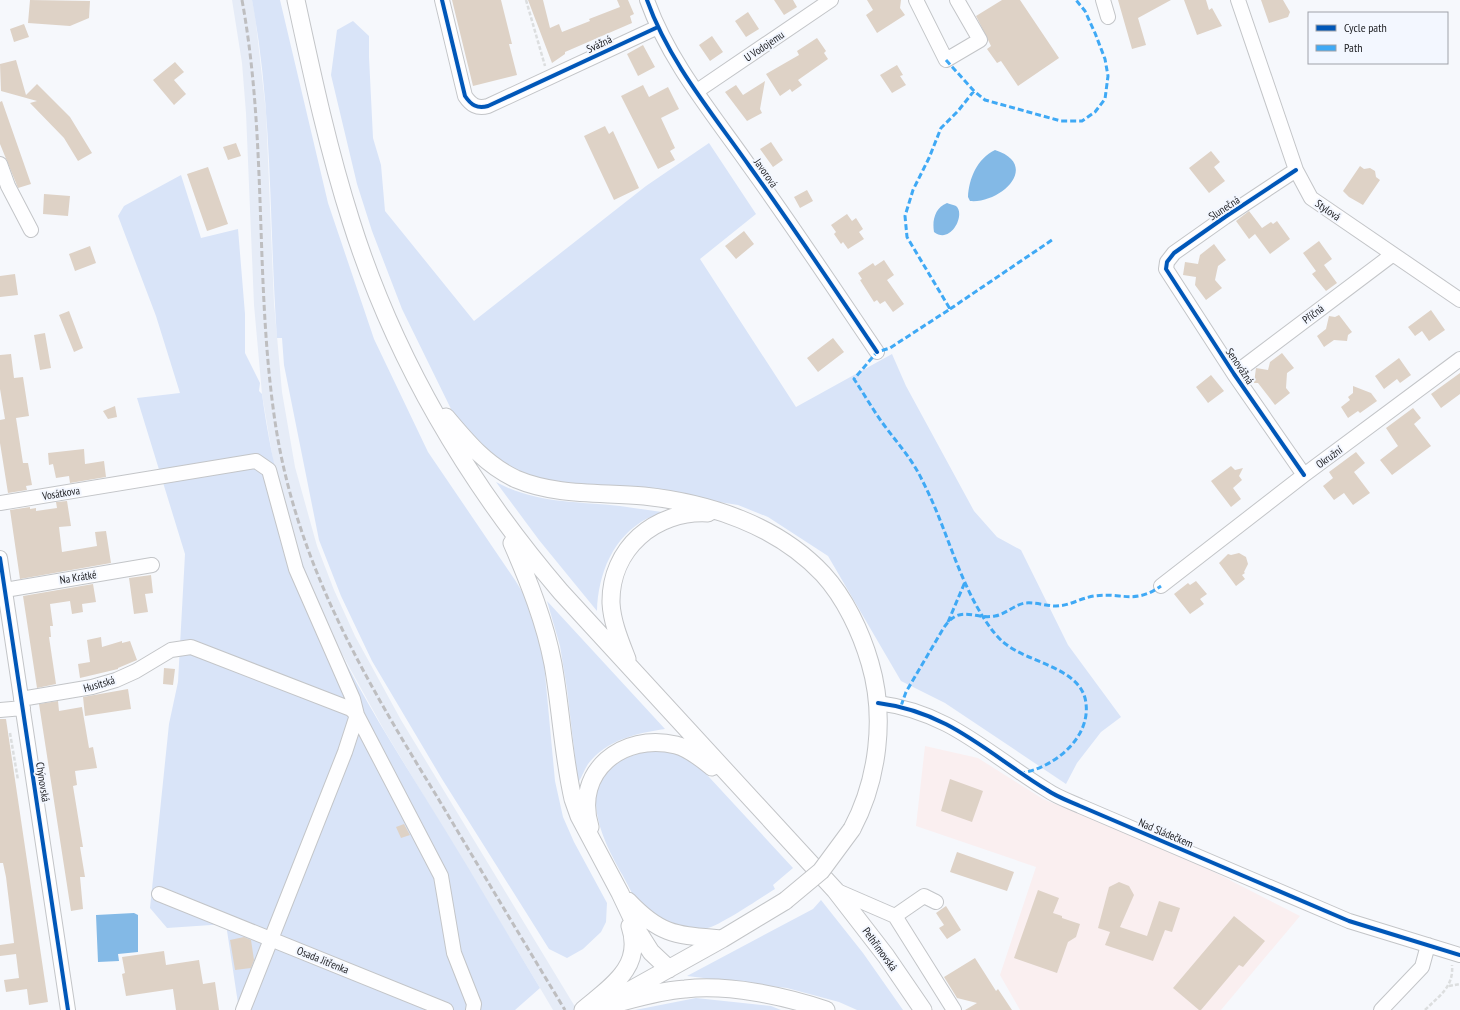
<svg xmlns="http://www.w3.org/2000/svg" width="1460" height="1010" font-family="'PT Sans Narrow',sans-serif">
	<rect width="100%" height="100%" fill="#f6f8fc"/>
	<path fill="#e6ecf7" d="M232 0H252L255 15 266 112 274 303 282 392 295 467 317 546 334 590 355 636 401 720 577 1010H553L540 988 384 730 337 645 315 597 298 552 275 472 262 394 254 305 246 113 242 63Z"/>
	<path fill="#faeff0" d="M925 746 978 758 1043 799 1175 852 1300 916 1221 1010H1020L1000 975 1036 867 916 826Z"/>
	<path fill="#d9e4f8" d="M252 0H280L328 203 374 339 428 452 515 580 529 603 544 663 555 781 563 817 574 842 607 903 606 922 601 932 583 949 567 958 549 949 442 779 372 661 341 596 319 540 284 365 282 338H277C269 225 273 112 252 0Z
		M353 21 369 36V57L373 138 381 165 385 211 474 321 646 186 709 143 756 214 700 259 796 407 892 354 906 386 974 511 997 537 1021 550 1068 645 1121 717 1101 732 1077 763 1066 784 945 703 901 681 828 556 768 517 738 505 637 489 542 480 503 464 464 427 452 411 402 309 372 231 357 184 331 75 337 30Z
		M181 175 201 238 238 229 245 314V353L260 383 259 391 262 394C271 463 289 531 315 596 343 666 384 731 423 794 463 858 501 923 540 988L515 1010H239L226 924 167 928 150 908 169 724 178 682 185 554 137 398 180 393 156 316 118 216 124 206Z
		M496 482C537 504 575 501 620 506 636 508 652 511 669 513 662 515 654 516 648 518 613 536 598 574 597 611L539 540Z
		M547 601 665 729C637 733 606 740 588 764 584 770 582 777 578 783L567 689 560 646Z
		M652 750 674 751 697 764 793 868 773 885 775 889C762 897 717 928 704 929 683 930 657 921 642 907 634 900 626 880 620 871 590 818 576 765 652 750Z
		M821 900 863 953 903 1010H857L839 1002 787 988 687 976 813 909Z
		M696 998 771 1006 781 1010H635Z"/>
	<path fill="#83b9e6" d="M995 150C1041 165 1001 204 970 201L968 197C969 178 977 159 995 150Z
		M947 203C949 204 954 205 956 206 966 214 951 245 934 232 932 220 935 208 947 203Z
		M134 913 138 915V952L118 954 119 961 98 962 96 915Z"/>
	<path fill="#ded2c6" d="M30 0 90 1 89 18 70 26 28 23Z
		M452 0H501L512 44H509L517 75 473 86Z
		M528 0H543L550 28 559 24 562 32 590 21 589 19 620 7 617 0H628L634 14 630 16 632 23 565 52V54L552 63Z
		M774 0H793L797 7 784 15Z
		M867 0H901L900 8 905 15 877 33 866 15 873 10Z
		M1002 0H1020L1059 58 1018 86 1001 61 997 63 987 49 991 46 976 16Z
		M1118 0H1171L1138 18 1146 45 1132 49Z
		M1184 0H1206L1209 10 1212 8 1222 26 1197 35Z
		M1261 0H1283L1290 12 1288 17 1269 23Z
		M748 12 759 29 746 37 735 21Z
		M24 24 29 37 14 42 10 29Z
		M712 36 723 52 710 61 699 45Z
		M817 38 826 51 824 53 828 59 798 80 802 85 792 92 790 89 780 96 766 74 799 55 797 51Z
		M643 45 655 67 638 76 627 54Z
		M16 60 26 95 37 84 70 117 92 153 78 161 64 138 30 103 37 101 1 91 0 64Z
		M175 62 184 72 174 80 186 94 174 105 153 80Z
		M897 65 903 75 900 76 906 85 892 93 880 75Z
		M765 81 760 109 762 113 747 121 725 92 736 85 743 95Z
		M643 85 649 97 668 87 679 109 661 118 675 148 670 151 675 160 658 169 621 96Z
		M2 101 31 184 18 188 0 144V102Z
		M605 126 609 134 613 131 639 188 614 200 584 136Z
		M771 142 783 160 773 167 760 149Z
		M236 143 241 156 228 160 223 147Z
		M1211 151 1220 162 1214 167 1225 181 1209 193 1189 168Z
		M1360 166 1364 169 1370 168 1375 171 1376 177 1380 180 1363 205 1349 197 1343 191Z
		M208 167 228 224 207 231 187 174Z
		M807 190 813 201 800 208 794 197Z
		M44 194 70 196 68 216 43 214Z
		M1249 211 1262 228 1271 222 1273 224 1277 221 1290 239 1270 254 1255 234 1249 239 1236 221Z
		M847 214 852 221 856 218 863 229 859 232 864 239 848 249 843 242 841 244 834 234 836 232 831 225Z
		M744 231 754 244 736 259 725 246Z
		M1319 241 1332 259 1324 265 1337 283 1326 291 1312 274 1316 271 1303 253Z
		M1214 244 1226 260 1218 266 1215 280 1222 288 1206 300 1195 285 1196 277 1183 275 1185 262 1198 264 1200 255Z
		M90 246 96 263 75 271 69 254Z
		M884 260 894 275 887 280 904 304 893 312 885 301 880 304 877 300 874 302 860 280 862 279 858 273 873 263 875 266Z
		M15 274 18 295 0 297V276Z
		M1431 310 1445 330 1429 341 1422 331 1415 336 1408 327Z
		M69 311 83 348 74 352 59 315Z
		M1339 315 1352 332 1348 335 1347 341 1334 340 1324 347 1317 336 1326 329 1329 316 1335 317Z
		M45 333 51 368 40 370 34 335Z
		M833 338 844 352 818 372 807 358Z
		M1282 353 1294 368 1287 373 1286 388 1290 393 1275 405 1258 383H1254L1256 368 1268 370 1270 362Z
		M11 354 14 378 23 377 29 416 16 418 23 463H28L32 485 26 486 27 490 8 493 0 443V420L5 419 0 389V355Z
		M1399 358 1411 375 1400 383 1397 379 1384 389 1375 376Z
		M1460 373V394L1441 408 1431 394Z
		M1211 375 1224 391 1208 403 1196 387Z
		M1353 386 1371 393 1377 401 1360 413 1358 411 1348 418 1341 407 1350 400 1348 397 1353 393Z
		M115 406 117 417 108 419 103 411Z
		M1413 408 1421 418 1414 424 1431 446 1392 475 1380 460 1398 446 1386 428Z
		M84 449 85 464 104 461 106 477 70 483 69 476 56 478 53 464 49 465 48 453Z
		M1356 452 1365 463 1354 472 1370 493 1353 505 1344 493 1334 500 1323 486 1333 478 1329 472Z
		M1231 466 1235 470 1243 468 1239 476 1242 480 1233 488 1241 499 1231 507 1211 481Z
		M67 501 71 526 59 527 62 552 97 546 95 532 106 531 111 563 20 579 10 510 30 507V509L36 508V511L57 508 56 502Z
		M1239 553 1246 557 1248 564 1244 572 1245 573 1242 575 1245 579 1236 586 1219 563 1228 554 1231 555Z
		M151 575 153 593 145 594 148 612 134 614 129 578Z
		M1196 581 1207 594 1200 599 1204 604 1190 614 1174 594 1188 583 1190 585Z
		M93 584 96 602 82 604 83 612 72 614 70 601 50 604 53 626H50L51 637H49L56 684 37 688 23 596Z
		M101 637 102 647 122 641V643L130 641 137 660 118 668V669L80 678 78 664 90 662 87 640Z
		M164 668 175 669 173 685 163 684Z
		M128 689 131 709 85 716 83 697Z
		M58 701 59 711 82 707 89 748 93 747 97 768 75 771 77 785 73 786 83 847H80L85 877H80L83 909 71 911 39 704Z
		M0 719H6L48 1002 29 1005 27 989 6 992 4 980 19 978 16 954 0 956V945L14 943 6 877 3 863H0Z
		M950 779 983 791 972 822 941 811Z
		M404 824 410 835 401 838 396 827Z
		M957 852 1014 872 1007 891 950 872Z
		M1119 882 1129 886 1134 895 1120 927 1147 936 1159 901 1180 908 1172 932 1165 930 1153 961 1105 945 1110 932 1098 928 1109 887Z
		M1038 890 1059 898 1053 913 1062 916V918L1080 924 1076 937 1068 942 1057 973 1014 958Z
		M946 906 961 930 947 939 939 928 944 925 936 913Z
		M1234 916 1265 941 1243 967 1239 965 1201 1010H1199L1173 988Z
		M244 937 251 940 254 960 251 968 235 970 230 940Z
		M164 951 166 965 199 960 203 984 215 982 219 1010H176L173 989 126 996 122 974 125 973 122 957Z
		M975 958 996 991 998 989 1012 1010H965L977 1003 957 998 954 993 944 977Z"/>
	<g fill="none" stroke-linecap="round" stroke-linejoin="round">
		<g stroke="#c3c5c8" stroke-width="16">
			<path id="minor" d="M442 0 465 96C471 105 477 109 488 106L658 27
				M647 0C669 62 713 114 750 167 794 228 835 290 877 352
				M916 0 946 60 980 40 957 0
				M1103 0 1108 17
				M1238 0 1296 170 1311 198 1460 300
				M697 91 831 0
				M0 164 8 186 31 230
				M1296 170 1225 217 1174 253 1167 262 1166 269 1234 374 1304 475
				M1234 374 1392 255
				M0 503 256 461 269 470 296 569 353 699 357 715 441 876 454 953 474 1004 473 1010
				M0 558 68 1010
				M1161 586 1304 475 1460 359
				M5 590 152 565
				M21 699 92 687 116 680 136 671 171 650 191 647 351 709 357 715 345 752 243 1010
				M878 703C950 712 988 754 1047 790 1057 797 1069 801 1080 806L1349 921 1460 955
				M0 710 23 708
				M835 890 895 916 954 1010
				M159 894 446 1010
				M895 916 924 896 936 902
				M1381 1010 1422 967 1428 945"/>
		</g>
		<g stroke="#c3c5c8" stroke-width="19">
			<path id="major" d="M296 0C312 74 328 149 351 221 394 358 468 484 561 592L835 890 886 956 923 1010
				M446 417C467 442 486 465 516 479 556 496 601 492 644 496 709 503 777 525 823 574 845 598 861 632 870 663 886 717 878 780 852 829
				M512 543C529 582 545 622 553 664 561 709 563 755 573 799L579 816 620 893 639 933 651 952 669 969
				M627 659C620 641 612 622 611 603 610 549 655 510 708 513
				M590 827C573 771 623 732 676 745 689 748 702 759 712 767
				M628 901C661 936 677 935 722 939
				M618 997 722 939 785 901
				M599 1008C627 1001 656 991 685 989 729 984 784 996 826 1010
				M583 1010C610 987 644 967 630 926"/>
		</g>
		<path stroke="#dcdedf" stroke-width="2.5" stroke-dasharray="4 2" stroke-linecap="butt" d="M526 0 545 66
			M10 733 18 780
			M1449 986 1460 984
			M1425 1010C1439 996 1454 987 1452 965"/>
		<use href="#minor" stroke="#fefeff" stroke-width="14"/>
		<use href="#major" stroke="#fefeff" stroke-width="17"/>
		<path stroke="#bebec0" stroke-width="3" stroke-dasharray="6 3" stroke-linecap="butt" d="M242 0C268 142 254 287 276 428 298 566 365 679 436 795 479 867 522 939 565 1010"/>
		<g stroke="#c3c5c8" stroke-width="19" stroke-linecap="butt">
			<path id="major-bridge" d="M785 901 821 871 852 829"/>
		</g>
		<use href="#major-bridge" stroke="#fefeff" stroke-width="17"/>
		<path stroke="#3fa9f5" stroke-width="3" stroke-dasharray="6 3" stroke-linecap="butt" d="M946 60 974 91 985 100 1061 121H1082L1095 112 1105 99 1108 76 1105 59 1095 33 1085 11 1076 0
			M974 91 958 111 941 128 929 158 913 190 905 216 907 237 950 309 890 348 877 352 854 379C864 394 873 410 884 425 898 444 913 460 923 482 948 530 959 586 992 630 996 635 1002 642 1007 645 1029 662 1077 668 1085 698 1094 735 1056 767 1022 773
			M950 309 1052 240
			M948 622 965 582
			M901 706 906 692 943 629C959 603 974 620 995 616 1006 614 1014 605 1025 603 1036 602 1046 606 1056 606 1069 606 1081 598 1094 596 1122 592 1134 605 1161 586"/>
		<g stroke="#f3f7ff" stroke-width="6">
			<path id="cycleway" d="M442 0 465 96C471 105 477 109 488 106L658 27
				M647 0C669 62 713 114 750 167 794 228 835 290 877 352
				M1296 170 1225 217 1174 253 1167 262 1166 269 1234 374 1304 475
				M0 558 68 1010
				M878 703C950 712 988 754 1047 790 1057 797 1069 801 1080 806L1349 921 1460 955"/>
		</g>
		<use href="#cycleway" stroke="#0057b8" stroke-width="4"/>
	</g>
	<g text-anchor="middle" stroke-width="4" stroke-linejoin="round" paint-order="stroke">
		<g font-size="11" fill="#222327" stroke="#f3f7ff">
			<text transform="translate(599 44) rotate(-25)" y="4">Svážná</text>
			<text transform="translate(764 46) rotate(-34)" y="4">U Vodojemu</text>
			<text transform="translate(766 173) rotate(55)" y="4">Javorová</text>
			<text transform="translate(1224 208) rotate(-33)" y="4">Slunečná</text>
			<text transform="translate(1328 210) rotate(35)" y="4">Stylová</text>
			<text transform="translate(1313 314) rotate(-37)" y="4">Příčná</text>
			<text transform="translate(1240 366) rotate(56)" y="4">Senovážná</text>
			<text transform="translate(1329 457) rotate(-36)" y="4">Okružní</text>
			<text transform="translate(61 493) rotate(-9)" y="4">Vosátkova</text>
			<text transform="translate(78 577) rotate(-9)" y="4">Na Krátké</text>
			<text transform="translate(99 684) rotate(-16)" y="4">Husitská</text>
			<text transform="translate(43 782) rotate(81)" y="4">Chýnovská</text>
			<text transform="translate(1166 833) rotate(23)" y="4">Nad Sládečkem</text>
			<text transform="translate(880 949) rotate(54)" y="4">Pelhřimovská</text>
			<text transform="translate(323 960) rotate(22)" y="4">Osada Jitřenka</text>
		</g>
	</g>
	<rect x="1308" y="12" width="140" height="52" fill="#f3f7ff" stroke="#9fa2a9"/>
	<rect x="1316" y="25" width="20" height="6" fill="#0057b8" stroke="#9fa2a9"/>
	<text x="1344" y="32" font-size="12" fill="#222327">Cycle path</text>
	<rect x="1316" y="45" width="20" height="6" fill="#3fa9f5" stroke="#9fa2a9"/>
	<text x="1344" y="52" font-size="12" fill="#222327">Path</text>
</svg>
